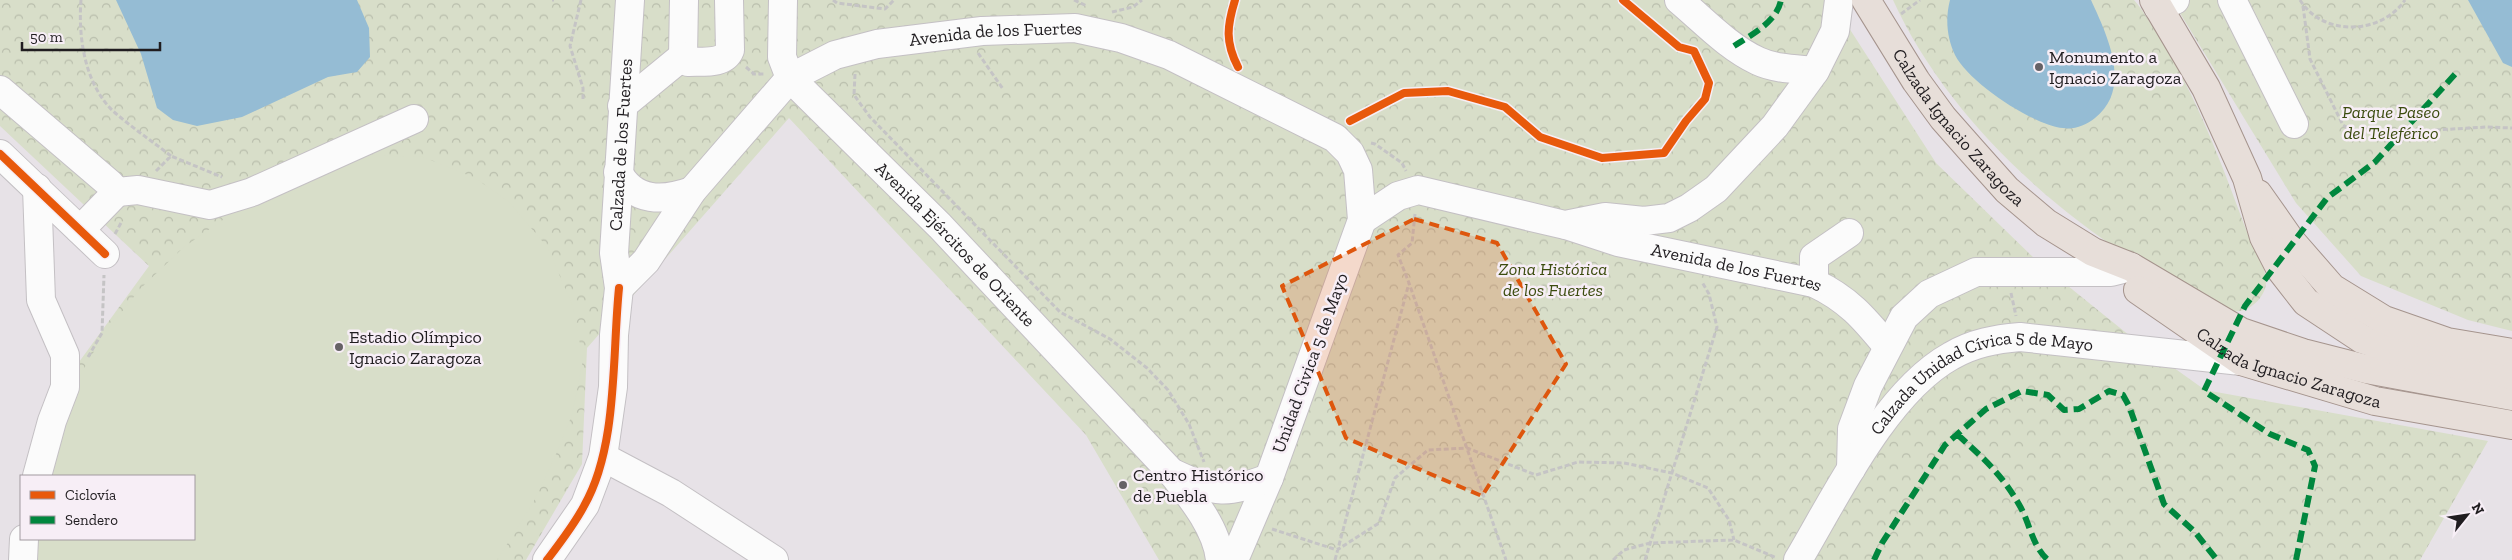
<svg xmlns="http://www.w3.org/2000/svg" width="2512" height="560" font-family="'Zilla Slab',serif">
	<defs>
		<pattern id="park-crowns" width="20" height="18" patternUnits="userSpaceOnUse" patternTransform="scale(1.25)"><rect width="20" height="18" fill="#d8dec9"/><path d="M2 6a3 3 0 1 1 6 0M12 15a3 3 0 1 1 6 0" fill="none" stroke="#b9beac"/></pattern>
	</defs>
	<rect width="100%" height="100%" fill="#e7e2e7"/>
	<path fill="url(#park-crowns)" d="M0 0H1831L1936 163 2037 261 2135 340 2205 390 2488 441 2420 560H1159L1086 435 789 118 587 348 582 464 526 560H13L21 519V539H194V476L44 410 149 266 0 126Z
		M1893 0H2134C2144 11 2151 25 2160 38 2198 99 2222 165 2247 232 2253 249 2266 264 2266 282 2266 295 2253 309 2240 311 2223 313 2201 297 2186 289 2069 230 1948 121 1893 0Z
		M2172 0H2512V331L2468 320 2361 276 2296 203Z"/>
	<path fill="#d8dec9" d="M365 155 423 157 475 178 509 202 548 248 573 307 583 360 572 415 554 459 533 503 497 560H38L34 539H194V476H40L70 393 104 334 141 288 184 247 247 203Z"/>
	<path fill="#95bcd4" d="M116 0H357L369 28 370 57 357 72 328 77 242 117 197 126 173 120 157 108 141 54Z
		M1950 0H2091C2107 35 2133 88 2095 118 2086 125 2074 130 2063 128 2033 125 1969 83 1955 55 1947 38 1945 19 1950 0Z
		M2468 0H2512V67L2503 63Z"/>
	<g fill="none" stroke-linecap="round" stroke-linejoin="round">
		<g stroke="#c4c0c4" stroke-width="30">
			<g id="minor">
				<path d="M684 0 683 56 688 62C702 61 724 65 730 50L729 0"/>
				<path id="s1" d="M783 0 782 57 790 78 940 226 1172 473C1191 497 1217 528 1220 560"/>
				<path d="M1679 0C1704 21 1728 47 1758 61 1775 69 1796 69 1815 71L1835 31 1839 0"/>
				<path d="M2232 0 2294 124"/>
				<path d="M2158 7 2175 0"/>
				<path d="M0 90 110 184 117 192 138 190 210 205 252 192 414 119"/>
				<path d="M622 106 683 56"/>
				<path d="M0 154 105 254"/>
				<path d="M618 172C634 203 664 201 692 191"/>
				<path d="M1362 220 1398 196 1418 190 1565 225 1605 217 1644 221 1669 218 1689 208 1716 189 1775 126 1815 71"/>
				<path id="s2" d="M1566 225 1618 242 1814 283C1848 299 1864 318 1887 346"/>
				<path d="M80 230 117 192"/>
				<path d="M1814 283V257L1849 233"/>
				<path id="s3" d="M619 288 646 261 692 191 790 78 835 55 877 44 982 31 1075 28 1121 38 1169 55 1335 138 1350 153 1358 170 1362 220 1269 478 1234 560"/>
				<path d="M603 457 671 493 774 560"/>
				<path d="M1851 469 1852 429 1868 386 1904 317 1929 294 1976 272H2111L2131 267"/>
				<path d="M1175 474C1218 494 1225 494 1269 478"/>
				<path d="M37 476 52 421 65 387V355L41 300 37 188"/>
				<path d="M23 560 24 539"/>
				<path id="s4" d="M547 560 585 505 603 457 613 387 614 335 619 288 614 253 630 0"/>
				<path id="s5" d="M1798 560C1836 496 1886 392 1951 356 1973 343 1996 339 2020 337L2241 361"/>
			</g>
		</g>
		<g stroke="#a5948d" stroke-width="30">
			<g id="major">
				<path id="s6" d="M1866 0 1916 81 1943 118 1973 152 2007 190 2046 223 2093 252 2131 267 2241 332 2303 353 2366 369 2512 396"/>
				<path d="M2154 0 2206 88 2247 178 2264 237 2281 270 2306 302 2362 339 2412 356 2512 375"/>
				<path d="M2258 194 2291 241 2332 288 2384 320 2447 342 2512 353"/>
				<path id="s7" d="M2138 290 2241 361 2375 401 2512 425"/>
			</g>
		</g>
		<path stroke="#c5c4c5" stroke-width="3" stroke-dasharray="5 2.5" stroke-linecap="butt" d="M81 0C78 38 85 84 113 111 131 127 152 141 171 156
			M552 0H554
			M581 0 570 46 583 88V99
			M833 0 837 3 885 9 894 0
			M1074 0 1087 6
			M2300 0C2323 37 2381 35 2405 0
			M2303 6 2310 59 2343 125 2363 138 2394 141 2436 130 2487 127 2512 128
			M1112 12 1133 7 1142 0
			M1901 14 1920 0
			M978 53 1003 89
			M746 67 754 74H764
			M855 74 854 95 870 117 1060 312 1110 339 1147 368 1168 390 1189 424 1204 462
			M1371 143 1375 144 1402 163 1406 171
			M156 171 171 156 222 177
			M1415 214 1412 243 1398 255 1409 283 1506 560
			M115 234 122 221
			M2011 293 2016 316
			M88 357 102 333 104 275
			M1272 529 1337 550 1379 523 1395 478 1428 450 1467 448 1536 475 1578 462 1624 463 1672 473 1708 488 1729 520 1734 540
			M1335 560 1409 283
			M1613 560 1624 550 1650 543 1734 540 1777 558
			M1645 560 1717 327 1709 294 1702 282"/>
		<use href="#minor" stroke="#fbfbfb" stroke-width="28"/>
		<use href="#major" stroke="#e7ded9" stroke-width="28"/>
		<path stroke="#00873e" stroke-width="6" stroke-dasharray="12 6" stroke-linecap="butt" d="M1734 46C1751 35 1777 22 1781 0
			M1957 434C1984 459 2003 475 2021 508 2030 525 2033 547 2048 560
			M1874 560 1882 543 1945 445 1986 409 2022 391 2048 395 2064 410 2079 409 2109 391 2123 395 2129 406 2164 504 2195 532 2217 560
			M2296 560 2315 466 2308 450 2270 434 2204 391 2245 306 2327 198 2375 162 2458 71"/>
		<g stroke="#f7eef6" stroke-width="11">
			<path id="cycleway" d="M1235 0C1227 26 1225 42 1238 67
				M1350 121 1404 93 1448 91 1505 107 1540 137 1602 158 1664 153 1686 121 1705 99 1709 83 1694 51 1679 47 1623 0
				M0 154 105 254
				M547 560C560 543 574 525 584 506 618 447 612 356 619 288"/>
		</g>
		<use href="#cycleway" stroke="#e8590c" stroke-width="8"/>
	</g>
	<path fill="#de560d" fill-opacity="0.2" stroke="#de560d" stroke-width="4" stroke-dasharray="10 6" stroke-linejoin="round" d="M1414 219 1497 243 1566 364 1482 496 1346 438 1282 286Z"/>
	<g fill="#666266" stroke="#f7eef6" stroke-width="2">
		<circle cx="2039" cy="67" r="5"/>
		<circle cx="339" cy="347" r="5"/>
		<circle cx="1123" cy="485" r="5"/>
	</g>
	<g text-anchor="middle" stroke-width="5" stroke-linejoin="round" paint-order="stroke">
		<g font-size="18" fill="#201d20" stroke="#f7eef6">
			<text dy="6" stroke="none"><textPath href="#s3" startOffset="485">Avenida de los Fuertes</textPath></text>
			<text dy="6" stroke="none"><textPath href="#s6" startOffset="158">Calzada Ignacio Zaragoza</textPath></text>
			<text dy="6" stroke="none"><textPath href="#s4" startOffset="432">Calzada de los Fuertes</textPath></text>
			<text dy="6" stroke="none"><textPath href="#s1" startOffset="314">Avenida Ejércitos de Oriente</textPath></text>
			<text dy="6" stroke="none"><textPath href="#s2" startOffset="176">Avenida de los Fuertes</textPath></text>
			<text transform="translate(1310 363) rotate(-70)" y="6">Unidad Civica 5 de Mayo</text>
			<text dy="6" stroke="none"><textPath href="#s7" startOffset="172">Calzada Ignacio Zaragoza</textPath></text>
			<text dy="6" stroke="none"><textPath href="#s5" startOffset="276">Calzada Unidad Cívica 5 de Mayo</textPath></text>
		</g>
		<g font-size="18" fill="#201d20" stroke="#f7eef6" text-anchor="start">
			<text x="2049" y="63">Monumento a<tspan x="2049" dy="21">Ignacio Zaragoza</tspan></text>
			<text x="349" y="343">Estadio Olímpico<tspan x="349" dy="21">Ignacio Zaragoza</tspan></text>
			<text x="1133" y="481">Centro Histórico<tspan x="1133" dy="21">de Puebla</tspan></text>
		</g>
		<g font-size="18" font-style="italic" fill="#3c4c0f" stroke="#f7eef6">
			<text x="2391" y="118">Parque Paseo<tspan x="2391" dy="21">del Teleférico</tspan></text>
			<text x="1553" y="275">Zona Histórica<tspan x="1553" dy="21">de los Fuertes</tspan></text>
		</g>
	</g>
	<rect x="20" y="475" width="175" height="65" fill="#f7eef6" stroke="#a19aa0"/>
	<rect x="30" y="491" width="25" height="8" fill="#e8590c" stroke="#a19aa0"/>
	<text x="65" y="500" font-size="15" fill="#201d20">Ciclovía</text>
	<rect x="30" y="516" width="25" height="8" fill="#00873e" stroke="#a19aa0"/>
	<text x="65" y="525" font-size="15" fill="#201d20">Sendero</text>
	<g transform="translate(2467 515) rotate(60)" stroke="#f7eef6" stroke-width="4" paint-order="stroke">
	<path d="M0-4L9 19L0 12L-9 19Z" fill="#201d20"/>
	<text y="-8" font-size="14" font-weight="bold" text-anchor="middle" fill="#201d20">N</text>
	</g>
	<path d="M22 42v8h138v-8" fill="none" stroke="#201d20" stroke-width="2.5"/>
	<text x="30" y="42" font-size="15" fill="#201d20" stroke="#f7eef6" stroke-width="4" paint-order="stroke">50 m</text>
</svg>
